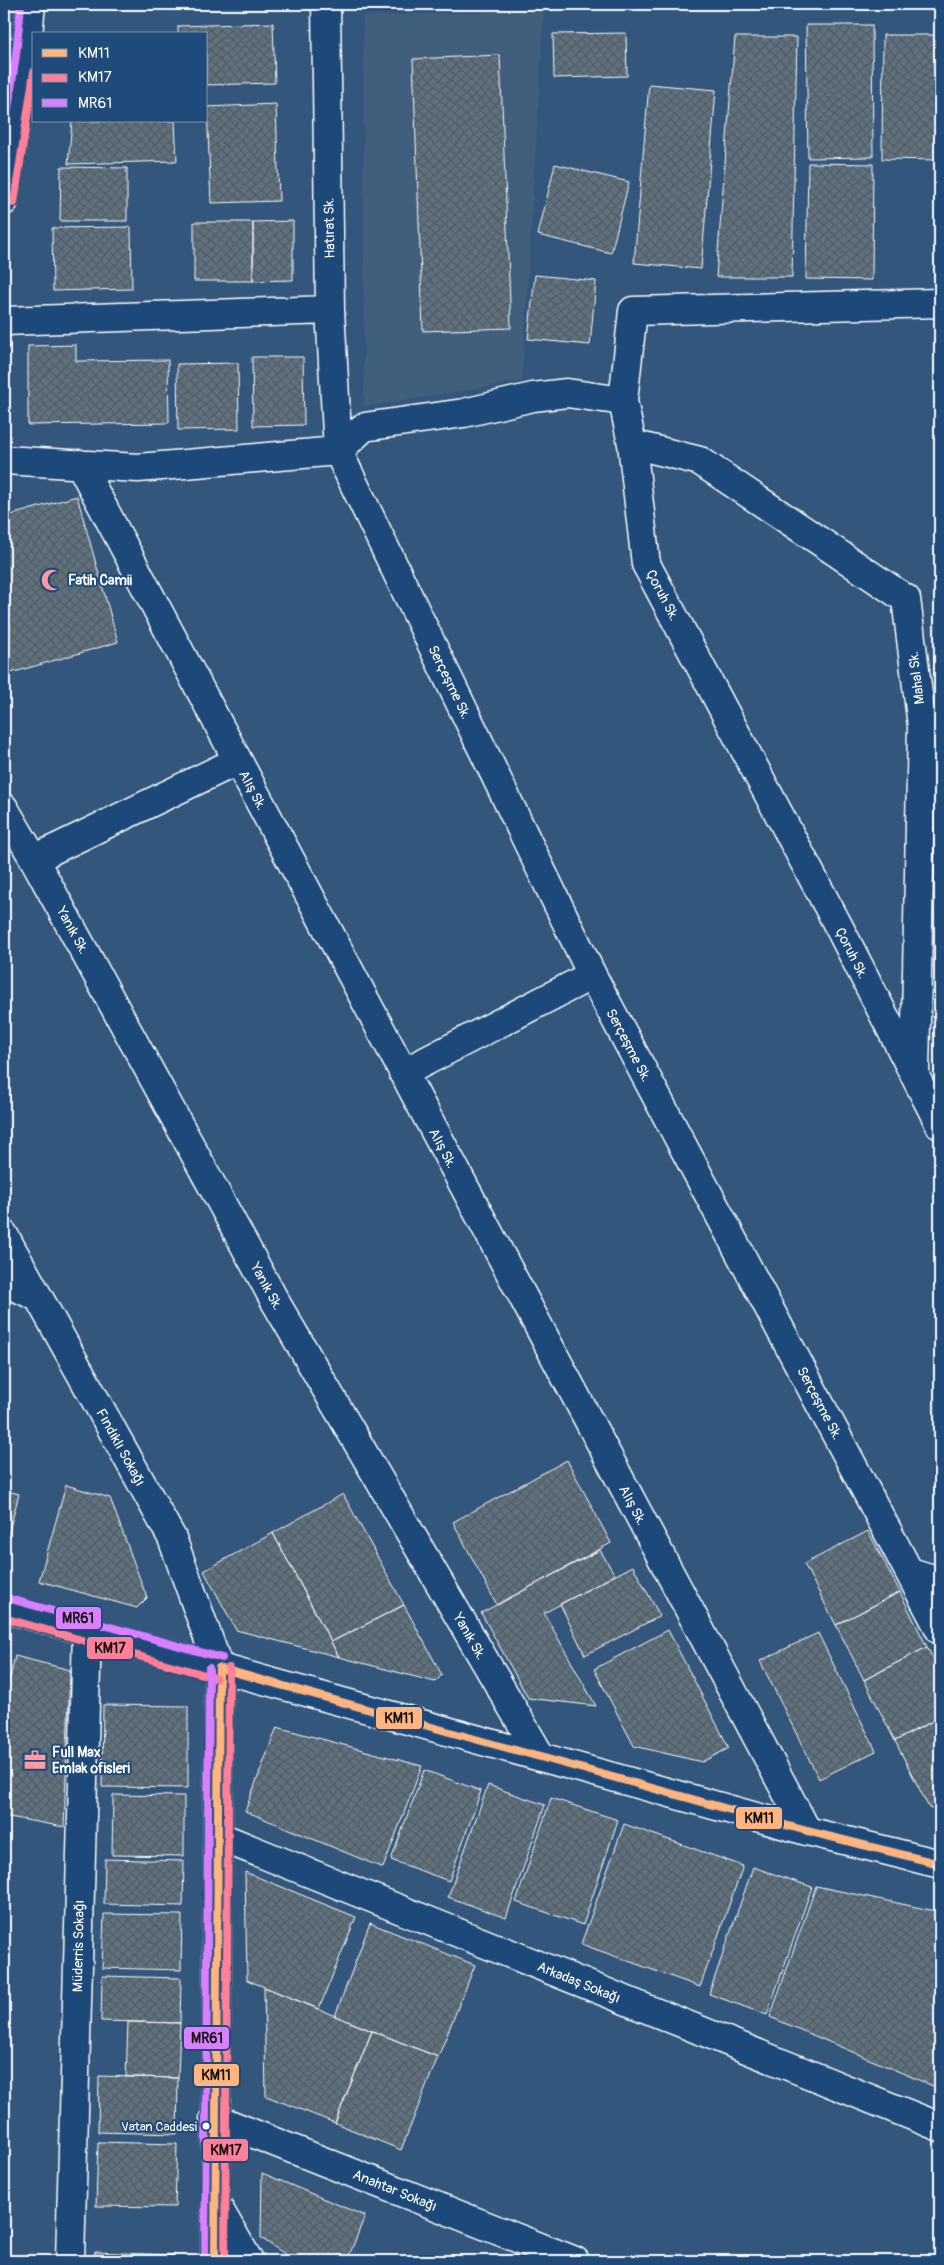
<svg xmlns="http://www.w3.org/2000/svg" width="944" height="2265" font-family="Pangolin,sans-serif">
	<defs>
		<pattern id="building-cross-hatch" width="8" height="8" patternUnits="userSpaceOnUse" patternTransform="scale(1.25)"><rect width="8" height="8" fill="#5e7180"/><path d="M0 0l8 8M0 8l8-8" fill="none" stroke="#535b61"/></pattern>
	</defs>
	<rect width="100%" height="100%" fill="#32567c"/>
	<filter id="ink" filterUnits="userSpaceOnUse"><feTurbulence type="fractalNoise" baseFrequency=".02" numOctaves="2"/><feDisplacementMap in="SourceGraphic" scale="10" xChannelSelector="R" yChannelSelector="G"/><feConvolveMatrix kernelMatrix="1 2 1 2 8 2 1 2 1" color-interpolation-filters="sRGB"/></filter>
	<g filter="url(#ink)">
		<path fill="#3f5e7d" d="M544 10 522 381 364 407 363 16Z"/>
		<path fill="url(#building-cross-hatch)" stroke="#fff" d="M273 23 275 83 206 85V34H178V26Z
			M806 25H872L873 157 808 158Z
			M626 33 627 76 554 78 553 34Z
			M883 35H940V160L882 159Z
			M735 37H797L792 277H716Z
			M500 55 511 328 423 331 413 59Z
			M649 84 716 90 701 269 634 263Z
			M276 104 279 201 211 203 207 107Z
			M72 121H175L177 161 68 164Z
			M808 163 873 164 872 280 806 279Z
			M555 164 629 182 611 253 538 235Z
			M61 167 127 168V221H60Z
			M293 221V280L253 281V222Z
			M194 222H253V281H194Z
			M131 227 132 289 53 291 52 228Z
			M535 275 596 281 590 345 528 339Z
			M76 345V361L168 360 169 423 28 425V346Z
			M252 357H303L304 425 253 426Z
			M238 363 239 429 178 430 177 364Z
			M77 496 118 642 4 675V517Z
			M567 1460 611 1543 497 1605 453 1522Z
			M66 1485 110 1498 147 1598 137 1608 39 1581Z
			M4 1490 19 1494 4 1550Z
			M343 1494 404 1605 331 1642 273 1533Z
			M868 1531 900 1592 836 1625 804 1564Z
			M273 1533 331 1642 339 1657 236 1630 204 1571Z
			M600 1550 615 1575 544 1613 596 1706 528 1698 481 1613Z
			M633 1566 660 1616 585 1655 560 1604Z
			M900 1592 927 1647 864 1680 836 1625Z
			M404 1605 442 1675 435 1682 339 1657 331 1642Z
			M668 1630 729 1748 702 1762 634 1746 594 1669Z
			M818 1633 876 1751 819 1779 760 1661Z
			M927 1647 940 1672V1717L895 1741 864 1680Z
			M15 1656 70 1670 64 1827 4 1816V1704Z
			M103 1705 188 1706V1788L102 1787Z
			M940 1717V1812L929 1808 895 1741Z
			M277 1727 422 1766 383 1868 245 1811Z
			M424 1770 481 1791 449 1881 391 1860Z
			M488 1785 545 1805 506 1918 448 1897Z
			M113 1795 184 1796V1856L112 1855Z
			M551 1798 618 1820 583 1925 516 1902Z
			M624 1824 743 1866 700 1987 581 1944Z
			M105 1859 184 1861 183 1906 104 1904Z
			M753 1867 812 1887 767 2015 709 1994Z
			M245 1872 356 1917 319 2009 247 1980Z
			M816 1886 940 1912V2089L770 2017Z
			M104 1914 182 1915 181 1970 102 1968Z
			M370 1923 475 1965 438 2057 335 2016Z
			M102 1976 181 1978 180 2023 101 2021Z
			M264 1987 372 2031 335 2123 266 2096Z
			M128 2022 180 2023 178 2078 126 2077Z
			M372 2031 438 2057 401 2150 335 2123Z
			M99 2076 178 2078 177 2134 98 2132Z
			M98 2142 177 2144 175 2207 96 2206Z
			M262 2173 365 2216 347 2261H295L261 2238Z
			M95 2252 174 2255V2261H94Z"/>
		<g fill="none" stroke-linecap="round" stroke-linejoin="round">
			<g stroke="#fff" stroke-width="31">
				<path id="minor" d="M326 4 330 310 338 451 592 975 940 1630
					M4 51 26 56
					M4 201 26 56 31 4
					M940 303 633 311 623 401 632 444 646 564 840 929 940 1125
					M4 321 330 310
					M632 444 700 461 906 599 922 726 915 1071
					M4 460 138 468 338 451 364 427 464 413 533 397 567 393 623 401
					M80 464 807 1831
					M4 808 34 859 276 1303 541 1757
					M34 859 237 761
					M403 1073 592 975
					M4 1235 172 1538 219 1668 215 2261
					M4 1282 38 1297
					M910 1572 940 1581
					M218 1836 940 2127
					M214 2118 575 2261
					M216 2204 249 2261
					M70 2261 87 1631"/>
			</g>
			<g stroke="#fff" stroke-width="31">
				<path id="major" d="M4 1608 807 1831 940 1864"/>
			</g>
			<use href="#minor" stroke="#1f4a7a" stroke-width="28"/>
			<use href="#major" stroke="#1f4a7a" stroke-width="28"/>
			<g stroke="#1f4a7a" stroke-width="11">
				<path id="bus-1" d="M219 1668 807 1831 940 1864
					M215 2261 219 1668"/>
			</g>
			<g stroke="#1f4a7a" stroke-width="11">
				<path id="bus-2" d="M14 203 34 72
					M4 1618 216 1678
					M225 2261 229 1668"/>
			</g>
			<g stroke="#1f4a7a" stroke-width="11">
				<path id="bus-3" d="M4 136 16 55 21 4
					M7 1598 222 1658
					M205 2261 209 1668"/>
			</g>
			<use href="#bus-1" stroke="#ffb580" stroke-width="8"/>
			<use href="#bus-2" stroke="#ff8098" stroke-width="8"/>
			<use href="#bus-3" stroke="#d880ff" stroke-width="8"/>
		</g>
	</g>
	<defs>
		<g id="mosque-bare" transform="scale(1.725)"><path d="M3.5-4.9A6 6 0 1 0 3.5 4.9A5 5 0 1 1 3.5-4.9Z" fill="#ff9aa2" stroke="#1f4a7a" stroke-width="2.5" paint-order="stroke"/></g>
		<g id="office-bare" transform="scale(1.725)"><path d="M-6-3h4V-5.5h4V-3h4V5H-6ZM-1-4.5V-3h2v-1.5ZM-6 0V1H6V0Z" fill="#ff9aa2" stroke="#1f4a7a" stroke-width="2.5" paint-order="stroke"/></g>
	</defs>
	<g fill-rule="evenodd">
		<use href="#mosque-bare" x="52" y="580"/>
		<use href="#office-bare" x="35" y="1760"/>
	</g>
	<circle fill="#fff" stroke="#1f4a7a" stroke-width="2" cx="206" cy="2126" r="4.5"/>
	<g text-anchor="middle" stroke-width="4" stroke-linejoin="round" paint-order="stroke">
		<g font-size="13" fill="#fff" stroke="#1f4a7a" text-anchor="end">
			<text x="197" y="2131">Vatan Caddesi</text>
		</g>
		<g font-size="14" fill="#fff" stroke="#1f4a7a">
			<text transform="translate(329 228) rotate(-91)" y="5">Hatırat Sk.</text>
			<text transform="translate(663 595) rotate(62)" y="5">Çoruh Sk.</text>
			<text transform="translate(916 678) rotate(-97)" y="5">Mahal Sk.</text>
			<text transform="translate(450 682) rotate(64)" y="5">Serçeşme Sk.</text>
			<text transform="translate(253 790) rotate(62)" y="5">Alış Sk.</text>
			<text transform="translate(73 930) rotate(61)" y="5">Yanık Sk.</text>
			<text transform="translate(852 953) rotate(63)" y="5">Çoruh Sk.</text>
			<text transform="translate(629 1045) rotate(62)" y="5">Serçeşme Sk.</text>
			<text transform="translate(443 1148) rotate(62)" y="5">Alış Sk.</text>
			<text transform="translate(267 1286) rotate(61)" y="5">Yanık Sk.</text>
			<text transform="translate(820 1403) rotate(62)" y="5">Serçeşme Sk.</text>
			<text transform="translate(121 1447) rotate(61)" y="5">Fındıklı Sokağı</text>
			<text transform="translate(633 1505) rotate(62)" y="5">Alış Sk.</text>
			<text transform="translate(470 1636) rotate(60)" y="5">Yanık Sk.</text>
			<text transform="translate(78 1946) rotate(-89)" y="5">Müderris Sokağı</text>
			<text transform="translate(579 1982) rotate(22)" y="5">Arkadaş Sokağı</text>
			<text transform="translate(395 2190) rotate(22)" y="5">Anahtar Sokağı</text>
		</g>
		<g font-size="14" font-weight="bold" fill="#fff" stroke="#1f4a7a" text-anchor="start">
			<text x="68" y="585">Fatih Camii</text>
			<text x="52" y="1757">Full Max<tspan x="52" dy="16">Emlak ofisleri</tspan></text>
		</g>
	</g>
	<g stroke="#1f4a7a" stroke-width="2">
		<rect x="55" y="1606" width="47" height="24" rx="5" fill="#d880ff"/>
		<rect x="86" y="1636" width="48" height="24" rx="5" fill="#ff8098"/>
		<rect x="375" y="1706" width="48" height="24" rx="5" fill="#ffb580"/>
		<rect x="735" y="1806" width="48" height="24" rx="5" fill="#ffb580"/>
		<rect x="183" y="2026" width="47" height="24" rx="5" fill="#d880ff"/>
		<rect x="193" y="2063" width="47" height="24" rx="5" fill="#ffb580"/>
		<rect x="202" y="2138" width="47" height="24" rx="5" fill="#ff8098"/>
	</g>
	<g font-size="14" text-anchor="middle" font-weight="bold" fill="#111">
		<text x="78" y="1623">MR61</text>
		<text x="110" y="1653">KM17</text>
		<text x="399" y="1723">KM11</text>
		<text x="759" y="1823">KM11</text>
		<text x="207" y="2043">MR61</text>
		<text x="216" y="2080">KM11</text>
		<text x="226" y="2155">KM17</text>
	</g>
	<rect width="944" height="2265" fill="none" stroke="#1f4a7a" stroke-width="20"/>
	<rect x="10" y="10" width="924" height="2245" fill="none" stroke="#fff" stroke-width="2" filter="url(#ink)"/>
	<rect x="32" y="32" width="175" height="90" fill="#1f4a7a" stroke="#7992af"/>
	<rect x="42" y="49" width="25" height="8" fill="#ffb580" stroke="#7992af"/>
	<text x="78" y="58" font-size="15" fill="#ffffff">KM11</text>
	<rect x="42" y="74" width="25" height="8" fill="#ff8098" stroke="#7992af"/>
	<text x="78" y="82" font-size="15" fill="#ffffff">KM17</text>
	<rect x="42" y="99" width="25" height="8" fill="#d880ff" stroke="#7992af"/>
	<text x="78" y="108" font-size="15" fill="#ffffff">MR61</text>
</svg>
